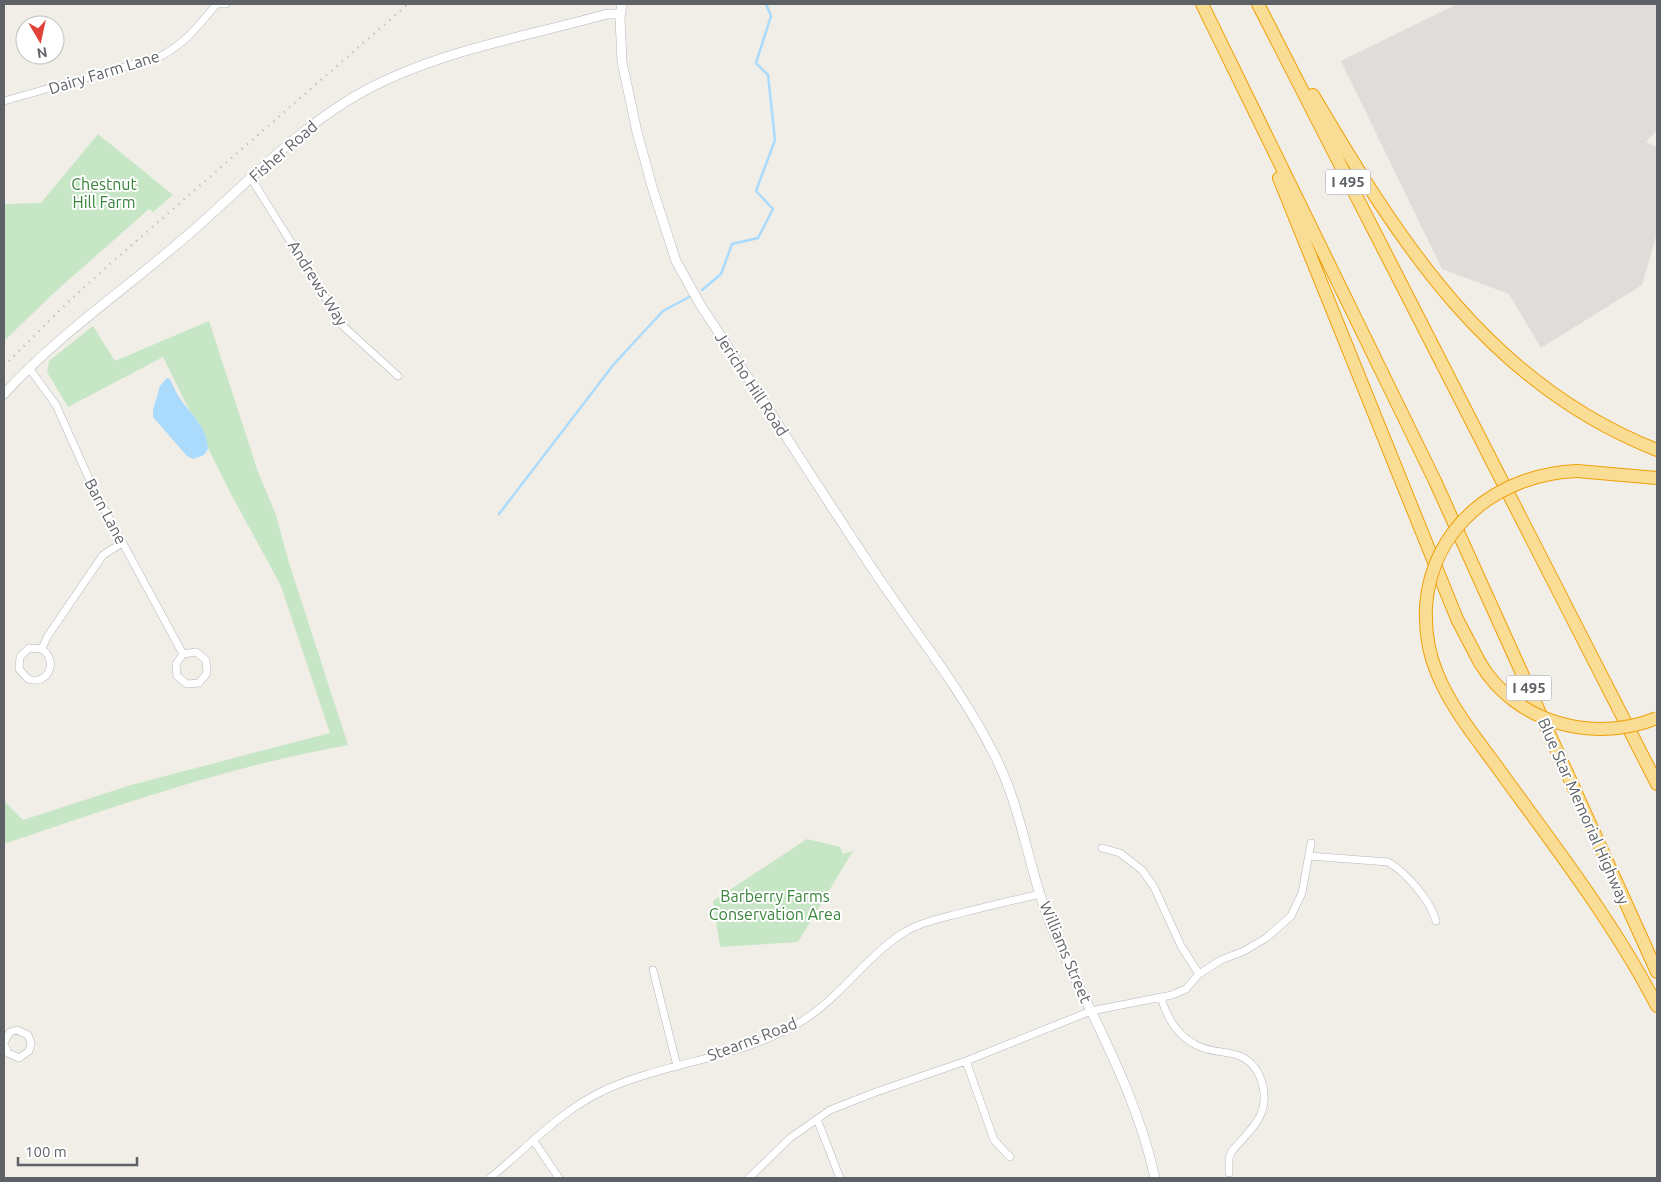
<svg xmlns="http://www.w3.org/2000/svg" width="1661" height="1182" font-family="Ubuntu,sans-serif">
	<rect width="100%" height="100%" fill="#f0eee7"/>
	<path fill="#dfddd9" d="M1457 4H1657V130L1646 142 1657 147V233L1642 285 1541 348 1509 294 1442 269 1341 61Z"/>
	<path fill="#c6e6c5" d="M98 134 173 195 153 212 149 209 56 291 4 341V204L41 203Z
		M209 321 258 472 276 515 289 563 348 745C230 766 117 806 4 844V801L23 820 131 785 330 733 281 586 231 494 163 357 68 407 47 372 49 361 93 326 115 361Z
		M807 839 840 847 843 854 853 851 798 942 720 947 713 901Z"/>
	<path fill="#abdbfc" d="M167 378 170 379C173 385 175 391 179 397 190 414 208 427 208 449L204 455 193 459 187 456 153 417V410L160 386Z"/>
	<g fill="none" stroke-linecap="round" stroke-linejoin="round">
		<path stroke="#abdbfc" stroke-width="2.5" d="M702 290 721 274 732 244 758 238 773 209 756 191 775 140 768 75 756 63 771 16 766 4
			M499 514 614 364 663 311 689 297"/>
		<g stroke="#b4b7bb" stroke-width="8">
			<path id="minor" d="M216 4H226
				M4 101 159 57C186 43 197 27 216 5
				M251 178 343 326 398 376
				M29 368 56 405 95 492 183 654 176 664 177 676 187 684 199 683 207 673 206 660 196 652 183 654
				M42 649 29 648 20 657 19 669 28 679C48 686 59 661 42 649L47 637 103 555 122 543
				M1102 848 1120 853 1142 870 1154 887 1181 946 1199 974
				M1309 856 1388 862C1407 873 1430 900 1436 921
				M653 970 677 1066
				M1161 998C1168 1019 1176 1034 1196 1045 1209 1052 1223 1051 1237 1055 1261 1063 1270 1094 1260 1116 1254 1129 1241 1140 1232 1151L1229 1158V1173
				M4 1042 10 1032 17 1030 28 1035 31 1043 29 1051 19 1058 8 1053 4 1044
				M966 1061 994 1140 1010 1157
				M817 1119 840 1178
				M533 1140 559 1178
				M490 1178C528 1147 562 1109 607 1089 668 1062 739 1058 797 1024 838 1001 864 958 903 933 919 923 938 919 957 914 985 907 1013 900 1041 894
				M749 1178 790 1138 830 1110 876 1092 966 1061 1091 1011 1172 995 1186 989 1199 974 1221 960 1244 951 1266 938 1291 916 1302 893 1311 843"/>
		</g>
		<g stroke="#b4b7bb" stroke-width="10">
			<path id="tertiary" d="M622 4 620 18 622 62 637 132 653 190 676 261 701 306C761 396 818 488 878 577 918 636 963 692 995 756 1024 813 1029 877 1055 935 1091 1015 1136 1091 1155 1178
				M4 394C59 334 127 288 189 234 251 180 308 116 384 81 454 48 532 35 607 14H620"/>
		</g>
		<g stroke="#efa009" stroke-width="14">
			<path id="motorway" d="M1202 4 1435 481 1657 972
				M1258 4 1657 784
				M1313 95C1401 244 1489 384 1657 450
				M1279 178 1457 619 1480 663
				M1577 471 1657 478
				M1426 606C1425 629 1428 652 1437 673 1452 711 1482 745 1505 778 1559 852 1615 925 1657 1006"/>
		</g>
		<use href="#minor" stroke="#fff" stroke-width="7"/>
		<use href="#tertiary" stroke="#fff" stroke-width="9"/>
		<use href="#motorway" stroke="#f9dd95" stroke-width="12"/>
		<path stroke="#b5b6b7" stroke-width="2.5" stroke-dasharray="1 6" stroke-linecap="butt" d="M4 366 68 302 110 264 408 4"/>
		<g stroke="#efa009" stroke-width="14" stroke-linecap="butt">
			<path id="motorway-bridge" d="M1426 606C1432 526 1499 474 1577 471
				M1480 663C1516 723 1593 744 1657 718"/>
		</g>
		<use href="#motorway-bridge" stroke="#f9dd95" stroke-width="12"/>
	</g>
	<g text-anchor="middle" stroke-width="4" stroke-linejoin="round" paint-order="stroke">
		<g fill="#fff" stroke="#8e9195" stroke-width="1">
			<rect x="1325.5" y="169.5" width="45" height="25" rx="4"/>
			<rect x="1506.5" y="675.5" width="45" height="25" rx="4"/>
		</g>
		<g font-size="15" font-weight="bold" fill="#5e6267">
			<text x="1348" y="187">I 495</text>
			<text x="1529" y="693">I 495</text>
		</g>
		<g font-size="16" fill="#5e6267" stroke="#fff">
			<text transform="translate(104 72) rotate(-17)" y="6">Dairy Farm Lane</text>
			<text transform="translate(283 151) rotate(-41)" y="6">Fisher Road</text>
			<text transform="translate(318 283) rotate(58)" y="6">Andrews Way</text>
			<text transform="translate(752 384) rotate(57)" y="6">Jericho Hill Road</text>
			<text transform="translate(106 511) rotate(62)" y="6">Barn Lane</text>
			<text transform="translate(1584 811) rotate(66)" y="6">Blue Star Memorial Highway</text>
			<text transform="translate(1066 952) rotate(67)" y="6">Williams Street</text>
			<text transform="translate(752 1039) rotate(-21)" y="6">Stearns Road</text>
		</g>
		<g font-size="16" fill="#38843a" stroke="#fff">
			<text x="104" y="190">Chestnut<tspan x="104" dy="18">Hill Farm</tspan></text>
			<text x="775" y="902">Barberry Farms<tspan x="775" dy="18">Conservation Area</tspan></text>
		</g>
	</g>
	<rect width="1661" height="1182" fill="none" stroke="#5e6267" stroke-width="10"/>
	<g transform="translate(40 40) rotate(171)"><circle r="24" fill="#ffffff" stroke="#bfc0c2"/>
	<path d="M0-4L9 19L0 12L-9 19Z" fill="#e3423a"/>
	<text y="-8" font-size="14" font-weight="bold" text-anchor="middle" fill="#5e6267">N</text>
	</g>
	<path d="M18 1157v8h119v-8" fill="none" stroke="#5e6267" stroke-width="2.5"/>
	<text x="25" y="1157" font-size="15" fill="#5e6267" stroke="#ffffff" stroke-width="4" paint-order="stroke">100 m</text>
</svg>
